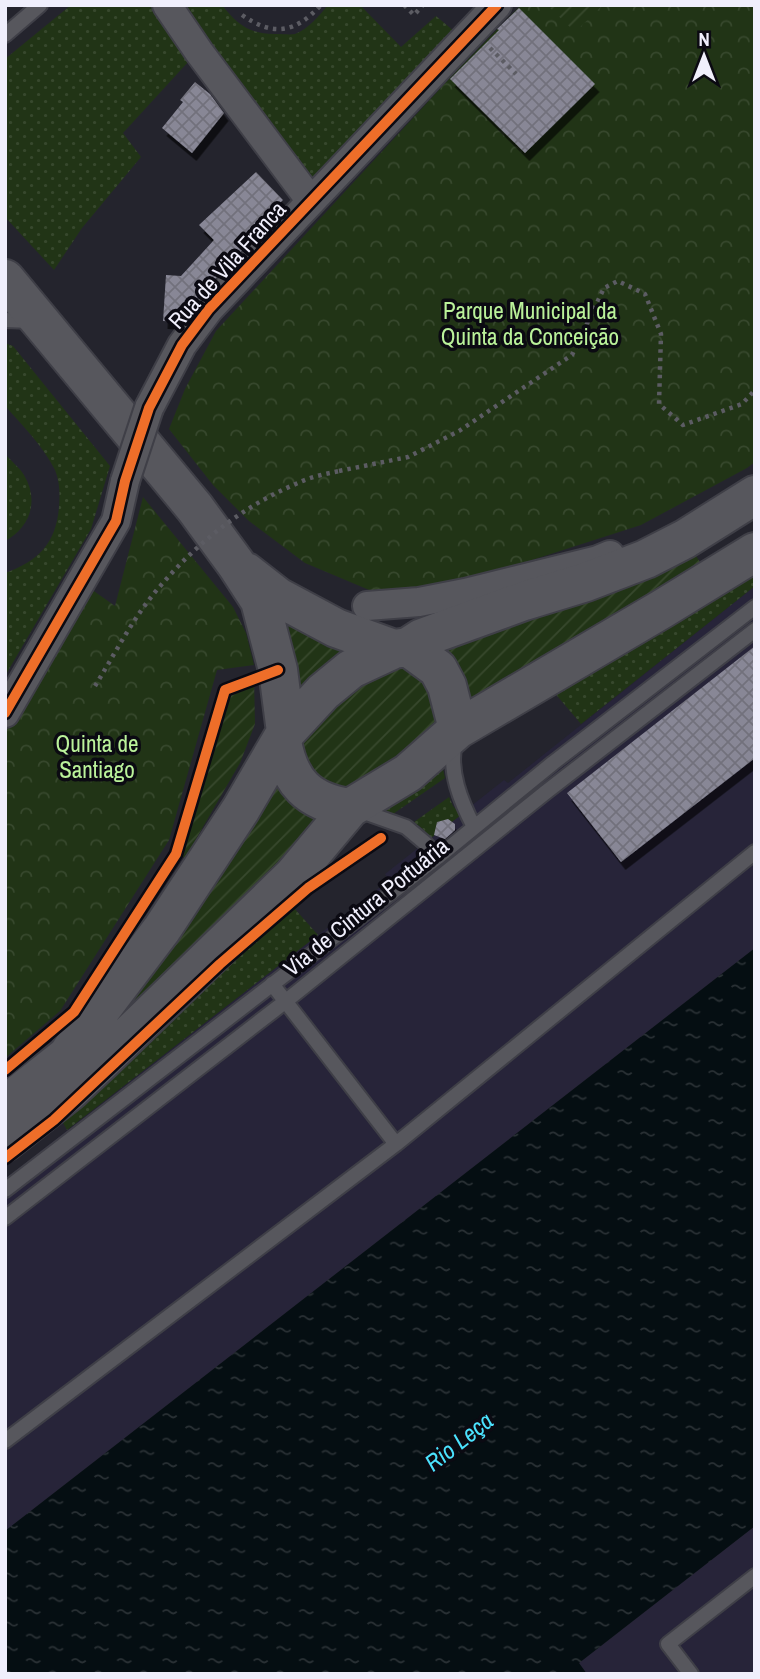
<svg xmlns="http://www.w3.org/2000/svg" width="760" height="1679" font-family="'Archivo Narrow',sans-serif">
	<defs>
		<pattern id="grass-dots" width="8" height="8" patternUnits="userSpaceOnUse" patternTransform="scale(1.75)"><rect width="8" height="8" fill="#213416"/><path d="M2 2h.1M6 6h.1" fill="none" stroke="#37482d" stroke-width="1.8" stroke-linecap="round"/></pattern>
		<pattern id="park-crowns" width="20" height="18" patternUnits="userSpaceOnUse" patternTransform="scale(1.75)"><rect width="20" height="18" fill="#213416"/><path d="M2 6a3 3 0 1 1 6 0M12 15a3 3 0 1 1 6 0" fill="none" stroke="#37482d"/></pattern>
		<pattern id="garden-furrows" width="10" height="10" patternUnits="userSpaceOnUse" patternTransform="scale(1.75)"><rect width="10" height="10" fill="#213416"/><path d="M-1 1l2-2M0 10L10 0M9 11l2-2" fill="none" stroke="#37482d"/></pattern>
		<pattern id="water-ripples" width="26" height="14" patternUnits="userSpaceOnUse" patternTransform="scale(1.75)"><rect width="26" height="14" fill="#050e12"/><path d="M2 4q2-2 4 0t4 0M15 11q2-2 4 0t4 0" fill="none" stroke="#2a3135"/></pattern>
		<pattern id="building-cross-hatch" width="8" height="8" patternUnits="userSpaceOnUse" patternTransform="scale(1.75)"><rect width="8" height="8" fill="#888796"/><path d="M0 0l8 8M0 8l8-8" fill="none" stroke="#72717c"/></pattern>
		<filter id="shadow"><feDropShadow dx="4.5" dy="8" stdDeviation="0" flood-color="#0009"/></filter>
	</defs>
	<rect width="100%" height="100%" fill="#24242d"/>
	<path fill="#272439" d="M755 586V948L5 1531V1179L389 880 385 874 504 780 508 783Z
		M755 1526V1674H587L579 1663Z"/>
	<path fill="url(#grass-dots)" d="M71 5H152L189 61 123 133 141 157 82 228 54 270 5 217V59Z
		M179 5H222C238 26 252 35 278 34 283 34 290 35 295 34 308 29 319 16 328 5H360L401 47 436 16 455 32 310 187Z
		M5 343 13 346 110 466 91 529 5 676V573C39 561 56 543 59 507 60 495 60 482 55 470 43 446 23 426 5 406Z
		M5 454C11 461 19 467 24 475 39 500 31 527 5 541Z
		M755 571V586L581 724 553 691Z
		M441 760 445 778 393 814 376 807Z
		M449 797 453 806 461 815 431 838 423 829 414 822Z
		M294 908 318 935 67 1130 62 1121 234 958Z"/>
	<path fill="url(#park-crowns)" d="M521 5H755V462L747 468 641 525 504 569 393 600 305 563 249 521 213 485 169 429 185 389 216 331 450 78Z
		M143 497 233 607 246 633 254 665 217 670 169 840 60 1011 5 1058V733L91 589 115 606Z"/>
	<path fill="url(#garden-furrows)" d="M547 5H603L575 32Z
		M685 539 711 579 458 729 102 1061 75 1044 282 741 260 601 394 649Z
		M254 679 255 724 240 763 185 858 176 854 225 690Z"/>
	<path fill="url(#water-ripples)" d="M755 948V1526L579 1663 587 1674H5V1531Z"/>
	<path fill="url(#building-cross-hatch)" filter="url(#shadow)" d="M519 8 595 84 525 153 450 79 499 30 497 29Z
		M195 82 210 94 224 113 192 153 162 128 183 102 180 100Z
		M256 172 283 200 250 232 255 237 197 298 178 322 163 321 166 275 181 276 214 240 199 225Z
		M755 646V758L621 862 567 793Z
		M448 819 455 824V830L445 839 434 835 437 822Z"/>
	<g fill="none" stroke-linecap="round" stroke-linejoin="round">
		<g stroke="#3f3f47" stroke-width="18">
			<path id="lane" d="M5 35 40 5
				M5 320 32 321
				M455 742C448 771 461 802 474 827
				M358 810 406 827 425 843 438 857
				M272 984 396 1144
				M5 1190 438 857 553 763 755 607
				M5 1218 286 1001 546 792 755 630
				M5 1441 396 1144 755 852
				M691 1674 668 1644 755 1576"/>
		</g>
		<g stroke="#3f3f47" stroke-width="32">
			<path id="street" d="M167 5 199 52 311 201
				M149 408 182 345 209 309 497 5
				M367 606 419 602 465 593 598 560 610 555
				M5 713 116 521 125 481"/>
		</g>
		<g stroke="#3f3f47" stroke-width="42">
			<path id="secondary" d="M5 279 195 508 236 564 260 601 278 670 286 732
				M246 572 278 597 336 628 394 649
				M408 647 438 669 447 686 458 729
				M282 741C289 782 308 802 350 808
				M5 1105 67 1056 75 1044 162 929 241 809 286 732 323 692 351 669 394 649 408 647 422 638 524 601 586 582 646 559 685 539 755 495
				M5 1142 70 1091 102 1061 293 876 350 808 408 773 458 729 662 609 755 552"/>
		</g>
		<path stroke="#5c5c63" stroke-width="4.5" stroke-dasharray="3.5 5" stroke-linecap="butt" d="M404 5 414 15 423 5
			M242 15C274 37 295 33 321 5
			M490 48 516 74
			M339 471 408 457 459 431 572 355 604 288 618 281 645 294 661 334 659 404 683 425 742 404 755 390"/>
		<use href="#lane" stroke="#57575d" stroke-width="14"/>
		<use href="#street" stroke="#57575d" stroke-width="28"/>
		<use href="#secondary" stroke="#57575d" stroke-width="38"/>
		<g stroke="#3f3f47" stroke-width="32" stroke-linecap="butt">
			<path id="street-bridge" d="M125 481 149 408"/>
		</g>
		<path stroke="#5c5c63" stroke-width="4.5" stroke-dasharray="3.5 5" stroke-linecap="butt" d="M95 686C116 652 135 614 162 584 199 541 245 505 298 483 310 477 325 474 339 471"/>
		<use href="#street-bridge" stroke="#57575d" stroke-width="28"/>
		<g stroke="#0b0a12" stroke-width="15">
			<path id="cycleway" d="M5 713 116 521 125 481 149 408 182 345 209 309 497 5
				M5 1070 74 1012 176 854 225 690 278 670
				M5 1158 54 1120 220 964 308 888 381 838"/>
		</g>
		<use href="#cycleway" stroke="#ee6e29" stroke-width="10"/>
	</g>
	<g text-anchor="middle" stroke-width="7" stroke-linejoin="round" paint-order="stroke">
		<g font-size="23" fill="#f0effc" stroke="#0b0a12">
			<text transform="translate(227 265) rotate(-48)" y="8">Rua de Vila Franca</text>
			<text transform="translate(366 907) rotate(-39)" y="8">Via de Cintura Portuária</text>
		</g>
		<g font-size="23" fill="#baf29a" stroke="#0b0a12">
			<text x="530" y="319">Parque Municipal da<tspan x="530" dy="26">Quinta da Conceição</tspan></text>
			<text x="97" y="752">Quinta de<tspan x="97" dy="26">Santiago</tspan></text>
		</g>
		<g font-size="24" font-style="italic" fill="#4be2fe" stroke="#0b0a12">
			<text transform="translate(459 1442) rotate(-38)" y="8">Rio Leça</text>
		</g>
	</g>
	<rect width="760" height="1679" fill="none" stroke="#f0effc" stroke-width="14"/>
	<g transform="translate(704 56)" stroke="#0b0a12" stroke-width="5" paint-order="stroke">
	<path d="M0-5L12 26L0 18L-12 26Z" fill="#f0effc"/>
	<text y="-10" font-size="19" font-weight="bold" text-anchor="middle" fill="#f0effc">N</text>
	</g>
</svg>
